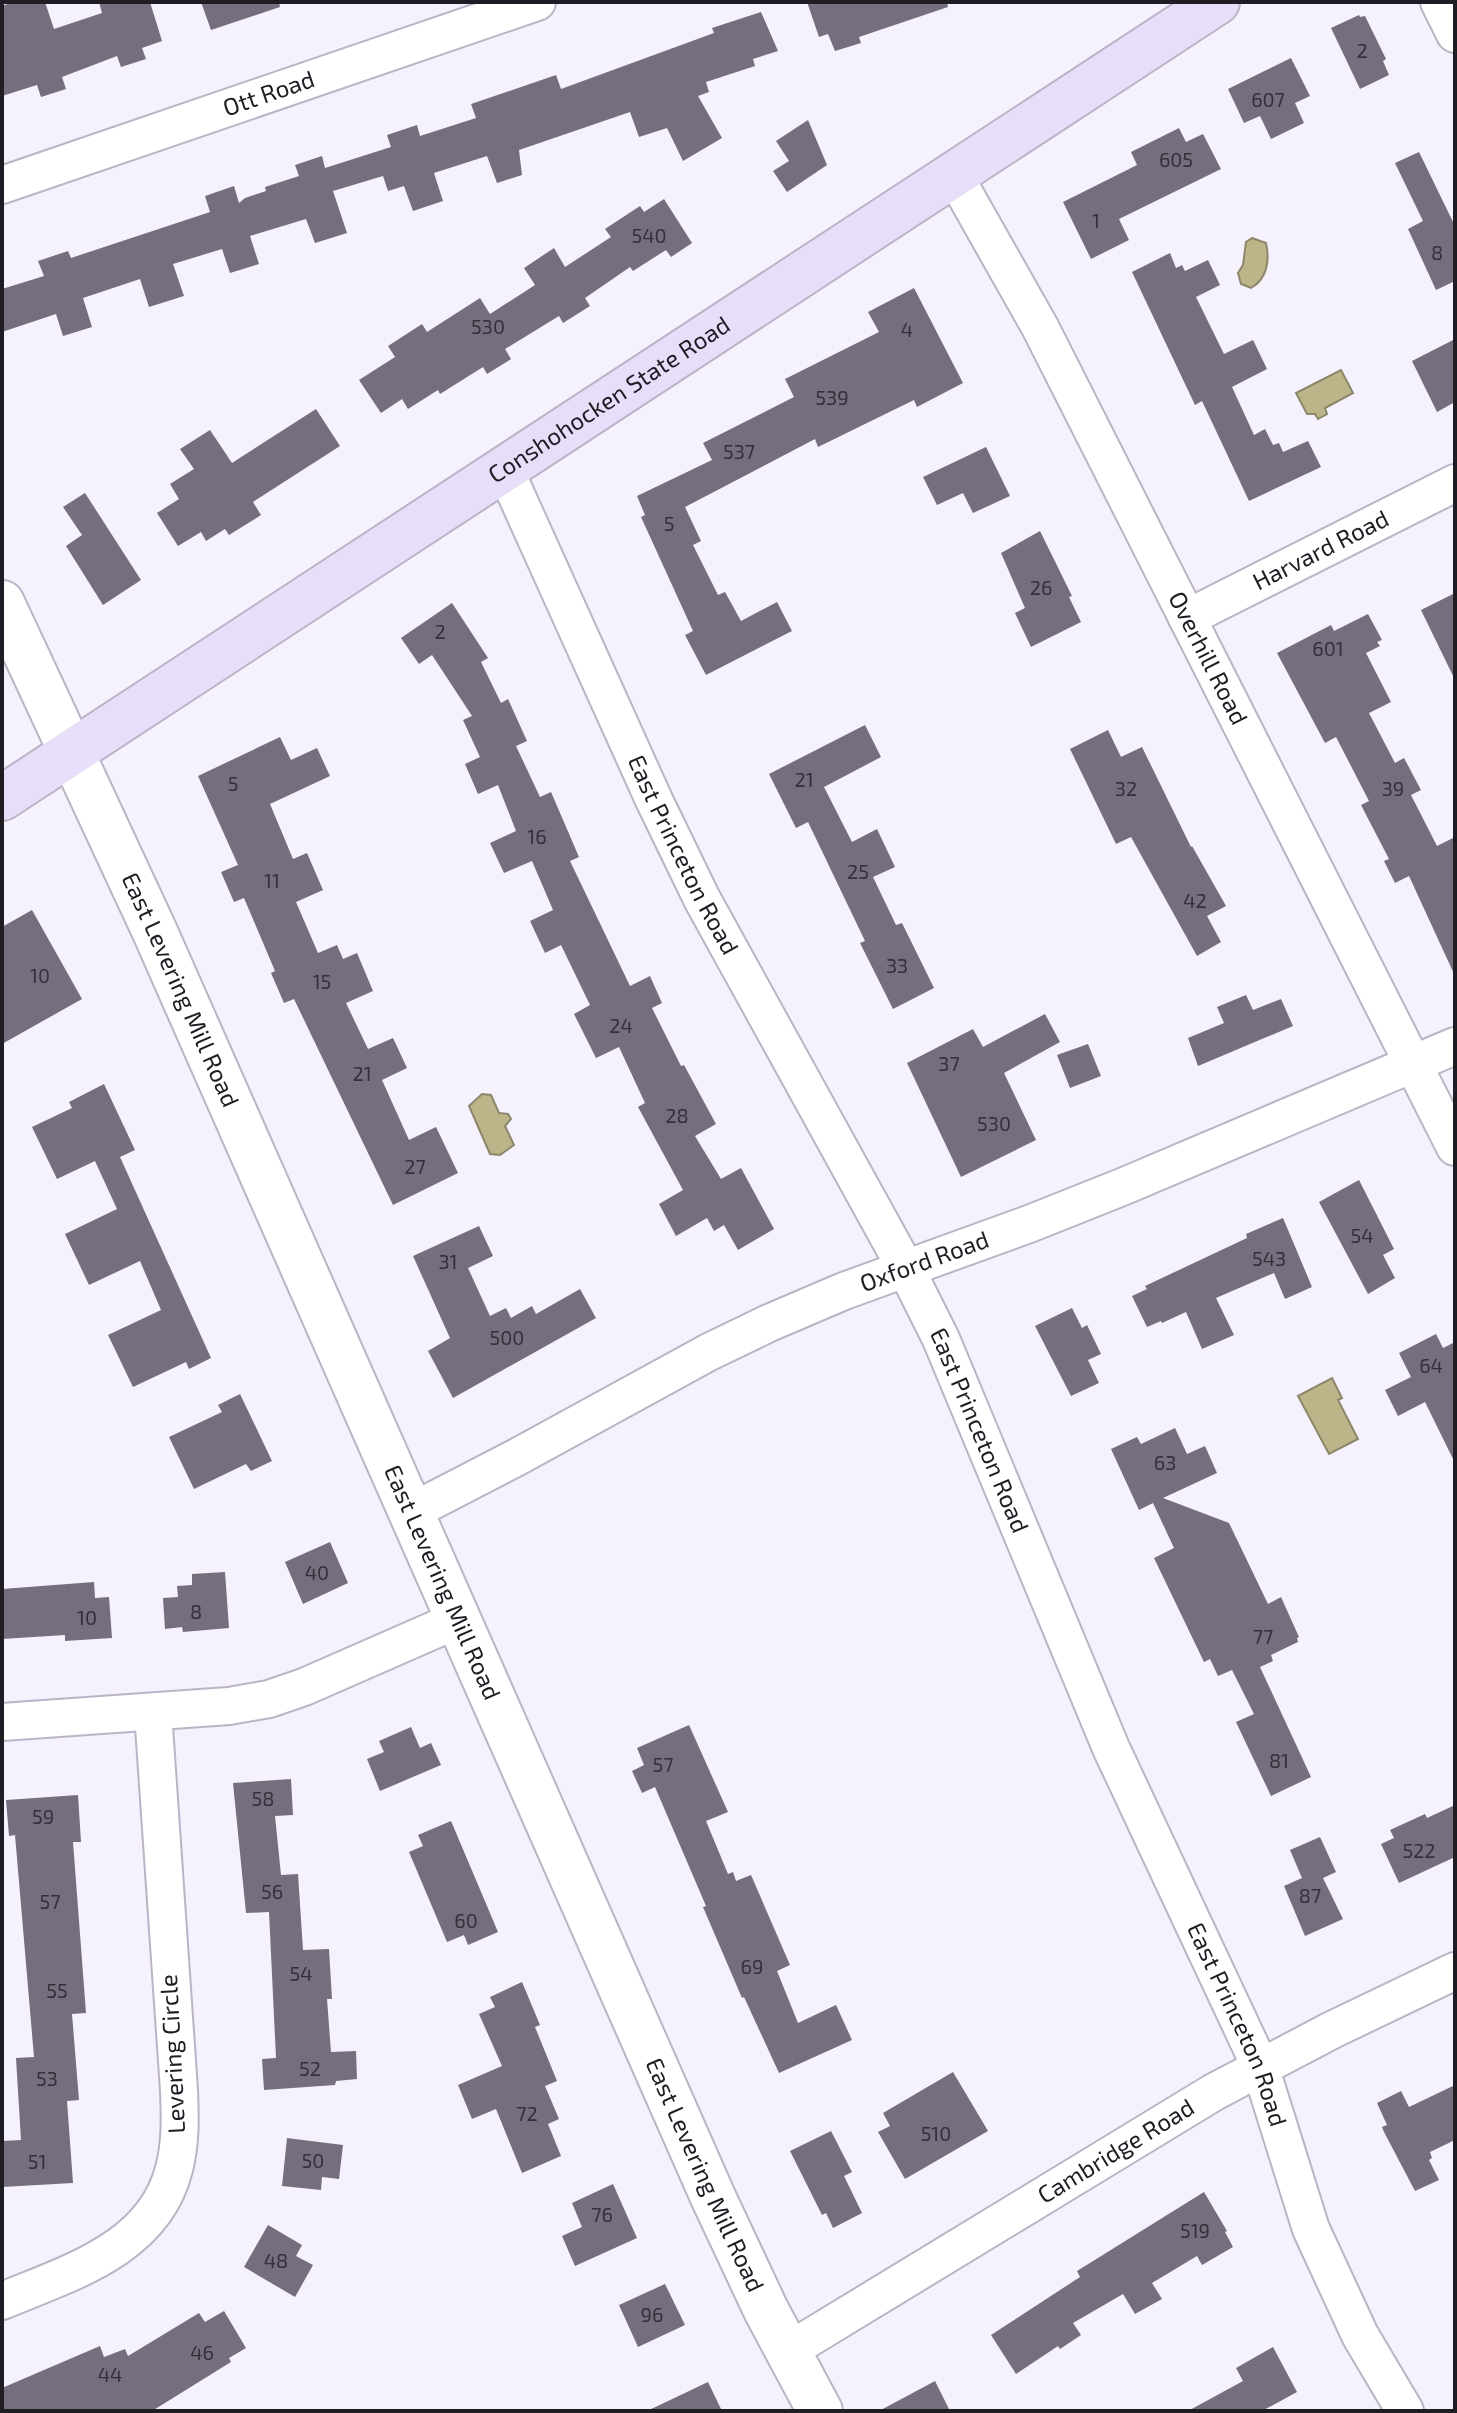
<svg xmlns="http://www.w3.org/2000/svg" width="1457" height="2413" font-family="'Exo 2',sans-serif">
	<rect width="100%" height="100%" fill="#f5f1fd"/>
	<path fill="#bbb589" stroke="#8c876a" stroke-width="2" d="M1252 238 1266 243C1270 261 1267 279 1251 288L1241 284 1238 273 1243 265 1246 242Z
		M1341 370 1353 393 1325 408 1327 414 1318 419 1315 414H1307L1296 393Z
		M482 1094 491 1095 499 1113 508 1114 511 1119 505 1126 514 1145 500 1155 490 1154 469 1106Z
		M1332 1378 1342 1398 1338 1400 1358 1439 1329 1454 1298 1396Z"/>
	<path fill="#746e7f" d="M13 2H45L54 29 102 13 99 2H150L162 41 142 48 146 59 121 67 117 56 62 77 66 89 41 97 37 85 2 96V6Z
		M201 2H279L280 7 211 30Z
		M807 2H947L948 7 859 37 861 43 835 51 828 34 819 37Z
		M761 12 778 51 753 59 755 66 706 82 709 92 698 96 722 138 683 161 667 128 639 137 630 112 519 150 522 175 497 183 487 156 434 173 443 201 413 211 404 186 388 191 383 176 333 191 347 233 315 243 306 219 250 236 259 264 230 273 222 249 173 264 184 296 149 307 140 279 83 298 92 327 63 336 56 314 2 332V289L44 276 38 261 68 251 71 258 210 212 205 196 234 186 239 203 245 198 266 191 265 187 299 176 295 165 322 156 325 168 391 147 387 135 417 125 420 136 476 118 471 104 556 75 561 89 714 33 712 28Z
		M1359 15 1360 17 1365 16 1386 59 1383 61 1389 75 1360 89 1331 28Z
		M1291 58 1310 96 1295 103 1304 123 1271 139 1260 116 1244 123 1228 89Z
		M808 120 827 165 787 192 773 171 789 161 776 141Z
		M1179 128 1186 142 1203 134 1221 169 1119 219 1129 240 1091 259 1063 202 1137 165 1131 152Z
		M1419 152 1455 226V281L1436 290 1408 229 1423 221 1395 163Z
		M664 199 692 243 671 257 666 250 633 271 630 267 585 298 590 306 563 323 559 316 505 349 511 359 487 374 483 367 440 394 438 390 408 409 402 399 381 413 359 380 395 357 388 346 422 324 427 332 480 298 490 314 535 285 524 268 554 248 565 267 611 237 605 229 640 206 644 212Z
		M1170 253 1176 268 1182 265 1185 271 1208 260 1220 285 1196 297 1224 354 1253 340 1267 369 1232 387 1254 435 1265 429 1273 445 1279 443 1283 452 1308 441 1321 467 1249 501 1202 401 1195 405 1132 272Z
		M914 288 963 383 917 407 914 400 818 447 815 439 685 507 701 541 693 545 718 595 725 592 741 621 777 602 792 631 706 675 685 635 693 631 641 517 645 515 637 496 712 460 703 443 794 397 785 379 879 332 868 312Z
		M1455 339V402L1437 412 1412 361Z
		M316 409 340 446 253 502 261 515 229 535 225 529 206 541 201 532 178 546 157 513 179 499 170 484 194 469 180 449 210 430 232 463Z
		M986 447 1010 496 973 513 963 493 937 505 923 477Z
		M85 493 141 580 103 605 66 546 82 535 63 507Z
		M1040 531 1072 596 1069 597 1081 622 1031 647 1015 613 1025 608 1001 553Z
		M1455 593V680L1421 610Z
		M452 603 488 658 481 662 501 703 508 699 527 741 516 746 540 797 551 792 579 857 570 861 630 986 650 976 662 1003 652 1008 681 1066 684 1065 716 1124 695 1136 721 1179 741 1168 774 1229 738 1250 724 1225 714 1231 707 1218 676 1236 659 1204 683 1190 638 1107 645 1103 619 1047 596 1058 574 1014 590 1005 561 945 545 953 530 921 553 910 532 861 504 873 490 843 516 831 498 785 478 794 465 764 480 757 463 720 472 716 432 655 419 664 401 638Z
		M1368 614 1382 640 1377 642 1380 646 1366 653 1391 702 1369 713 1395 763 1404 758 1421 790 1411 795 1437 846 1455 837V976L1409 876 1395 883 1384 861 1389 859 1361 805 1369 801 1336 737 1325 743 1277 653 1331 625 1334 631Z
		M865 725 881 757 824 787 852 842 877 829 895 867 873 877 896 925 902 923 934 988 893 1009 860 943 865 941 808 822 796 828 769 774Z
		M1108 730 1121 757 1142 747 1191 847 1192 846 1226 906 1207 916 1221 942 1197 956 1131 837 1116 844 1070 749Z
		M280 737 291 760 317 748 330 776 270 804 293 859 307 853 323 890 296 902 318 953 337 945 343 959 357 953 373 991 346 1003 368 1049 393 1038 407 1068 382 1080 409 1140 436 1127 458 1173 393 1205 294 999 284 1003 271 973 275 971 244 898 234 902 221 872 238 865 198 776Z
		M32 910 82 999 2 1044V927Z
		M1246 995 1253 1010 1281 999 1293 1026 1198 1066 1188 1038 1224 1023 1217 1007Z
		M1045 1014 1060 1042 1004 1073 1036 1140 961 1177 907 1063 973 1029 983 1047Z
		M1088 1044 1101 1076 1070 1088 1057 1055Z
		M104 1084 135 1150 120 1157 211 1358 189 1369 186 1362 133 1387 108 1335 161 1310 140 1261 89 1285 65 1234 117 1209 95 1161 57 1179 32 1127 72 1108 69 1102Z
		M1359 1180 1394 1249 1383 1255 1395 1278 1368 1294 1319 1202Z
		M1283 1218 1312 1287 1285 1299 1274 1273 1216 1298 1234 1335 1202 1349 1186 1312 1162 1323 1161 1321 1147 1327 1132 1296 1147 1289 1145 1286 1247 1238 1246 1234Z
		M479 1226 493 1256 468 1268 490 1316 506 1308 511 1318 532 1306 536 1314 580 1289 596 1318 453 1398 428 1351 450 1338 413 1256Z
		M1072 1308 1082 1328 1087 1325 1101 1354 1088 1360 1099 1383 1071 1396 1035 1326Z
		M1436 1334 1443 1348 1455 1342V1463L1425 1402 1398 1416 1385 1390 1411 1377 1399 1353Z
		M240 1394 272 1461 251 1471 246 1464 194 1489 169 1437 222 1412 218 1405Z
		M1175 1428 1187 1454 1205 1446 1217 1473 1163 1498 1229 1523 1268 1604 1281 1597 1299 1637 1297 1638 1298 1642 1271 1655 1273 1661 1260 1667 1311 1777 1271 1796 1236 1722 1254 1714 1232 1670 1218 1676 1210 1659 1204 1662 1154 1558 1174 1548 1153 1503 1139 1510 1111 1449 1137 1437 1141 1444Z
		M330 1542 348 1583 303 1604 285 1562Z
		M225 1572 229 1628 183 1632 182 1627 165 1629 163 1598 178 1597 177 1586 192 1585V1574Z
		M94 1582 95 1598 109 1597 112 1638 65 1641V1635L2 1639V1589Z
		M689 1725 728 1812 706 1821 728 1874 733 1872 736 1881 751 1875 790 1965 777 1971 798 2023 836 2005 852 2040 779 2073 744 1997 742 1998 703 1907 706 1906 655 1787 642 1793 632 1771 644 1765 637 1748Z
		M411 1727 420 1748 431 1743 441 1765 380 1791 367 1759 384 1752 379 1741Z
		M291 1779 293 1815 275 1816 281 1875 298 1874 303 1950 329 1949 332 1999H327L331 2052 356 2051 357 2079 336 2081 335 2085 264 2090 262 2059 276 2058 269 1912 246 1913 233 1783Z
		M78 1795 81 1842H73L86 2013 72 2014 79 2100 67 2101 73 2183 2 2187V2141L21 2140 16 2058 34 2057 15 1835 9 1836 6 1800Z
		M1455 1805V1857L1399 1883 1381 1844 1394 1838 1390 1830 1425 1814 1427 1818Z
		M451 1821 498 1932 468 1945 464 1935 447 1942 409 1852 423 1846 418 1835Z
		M1320 1837 1336 1872 1323 1878 1343 1919 1305 1936 1284 1886 1302 1878 1290 1850Z
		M522 1982 540 2025 535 2027 557 2081 545 2086 559 2119 548 2124 561 2156 522 2173 496 2109 472 2119 458 2085 502 2066 479 2014 495 2007 490 1997Z
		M953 2072 988 2131 905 2179 878 2132 890 2126 883 2113Z
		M1455 2085V2140L1430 2152 1432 2158 1429 2160 1439 2180 1415 2191 1384 2132 1382 2127 1387 2125 1377 2103 1401 2091 1409 2107Z
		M831 2131 852 2172 844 2176 862 2213 833 2228 826 2213 822 2215 790 2151Z
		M287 2138 343 2145 339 2179 322 2177 321 2190 282 2186Z
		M613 2184 637 2238 575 2266 562 2236 582 2227 572 2203Z
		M1204 2192 1227 2231 1225 2232 1233 2247 1202 2265 1197 2256 1152 2283 1162 2299 1135 2314 1123 2294 1073 2323 1081 2335 1060 2349 1058 2346 1016 2374 991 2335 1080 2277 1077 2271Z
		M268 2225 302 2245 296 2256 313 2265 295 2297 244 2267Z
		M665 2284 685 2325 638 2347 619 2305Z
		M224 2311 246 2348 229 2358 231 2362 152 2411H2V2388L100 2346 104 2357 125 2349 128 2356 199 2313 205 2322Z
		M1273 2347 1297 2392 1262 2411H1188L1243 2381 1236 2368Z
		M935 2381 950 2411H879Z
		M708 2382 722 2411H647Z"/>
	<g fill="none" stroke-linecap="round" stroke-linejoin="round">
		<g stroke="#bab4c6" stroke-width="40">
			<g id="minor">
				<path d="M1439 2 1455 34"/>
				<path id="s1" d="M954 175 1040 327 1455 1147"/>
				<path id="s2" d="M2 185 537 2"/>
				<path id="s3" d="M505 470 654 800 702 899 906 1269 941 1339 1111 1748 1260 2066 1311 2229 1360 2335 1405 2411"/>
				<path id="s4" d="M1187 618 1455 483"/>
				<path id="s5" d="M411 1512 519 1456 709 1352 769 1323 844 1291 1029 1224 1122 1187 1455 1046"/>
				<path d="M2 1722 229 1706 269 1699 304 1687 457 1620"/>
				<path d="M2 2301C69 2273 154 2249 174 2169 181 2143 180 2116 179 2090L153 1712"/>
				<path id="s6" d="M788 2351 1214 2092 1332 2030 1455 1971"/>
			</g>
		</g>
		<g stroke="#bab4c6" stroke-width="48">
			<g id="tertiary">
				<path id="s7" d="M2 603 155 932 713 2197 766 2310 820 2411"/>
			</g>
		</g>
		<g stroke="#bab4c6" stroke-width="48">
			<g id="secondary">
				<path id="s8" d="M2 798 1217 2"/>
			</g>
		</g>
		<use href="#minor" stroke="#fff" stroke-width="36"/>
		<use href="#tertiary" stroke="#fff" stroke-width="44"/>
		<use href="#secondary" stroke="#e9defa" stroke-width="44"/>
	</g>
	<g text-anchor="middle" stroke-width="6" stroke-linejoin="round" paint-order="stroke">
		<g font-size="20" fill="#34303a">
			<text x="1362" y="58">2</text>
			<text x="1268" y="107">607</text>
			<text x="1176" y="167">605</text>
			<text x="1096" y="228">1</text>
			<text x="649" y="243">540</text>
			<text x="1437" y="260">8</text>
			<text x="488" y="334">530</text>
			<text x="907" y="337">4</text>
			<text x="832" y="405">539</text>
			<text x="739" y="459">537</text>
			<text x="669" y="531">5</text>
			<text x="1041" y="595">26</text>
			<text x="440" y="639">2</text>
			<text x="1328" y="656">601</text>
			<text x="804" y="787">21</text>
			<text x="233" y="791">5</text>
			<text x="1126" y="796">32</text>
			<text x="1393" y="796">39</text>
			<text x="537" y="844">16</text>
			<text x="858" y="879">25</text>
			<text x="272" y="888">11</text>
			<text x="1195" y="908">42</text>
			<text x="897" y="973">33</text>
			<text x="40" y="983">10</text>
			<text x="322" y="989">15</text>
			<text x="621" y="1033">24</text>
			<text x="949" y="1071">37</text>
			<text x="362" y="1081">21</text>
			<text x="677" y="1123">28</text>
			<text x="994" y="1131">530</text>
			<text x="415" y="1174">27</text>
			<text x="1362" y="1243">54</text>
			<text x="1269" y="1266">543</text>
			<text x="448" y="1269">31</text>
			<text x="507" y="1345">500</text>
			<text x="1431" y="1373">64</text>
			<text x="1165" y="1470">63</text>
			<text x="317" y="1580">40</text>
			<text x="196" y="1619">8</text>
			<text x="87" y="1625">10</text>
			<text x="1263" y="1644">77</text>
			<text x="1279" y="1768">81</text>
			<text x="663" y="1772">57</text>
			<text x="263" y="1806">58</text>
			<text x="43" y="1824">59</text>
			<text x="1419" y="1858">522</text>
			<text x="272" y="1899">56</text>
			<text x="1310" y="1903">87</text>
			<text x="50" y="1909">57</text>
			<text x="466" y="1928">60</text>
			<text x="752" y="1974">69</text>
			<text x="301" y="1981">54</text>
			<text x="57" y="1998">55</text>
			<text x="310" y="2076">52</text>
			<text x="47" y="2086">53</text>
			<text x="527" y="2121">72</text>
			<text x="936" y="2141">510</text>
			<text x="313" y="2168">50</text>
			<text x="37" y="2169">51</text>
			<text x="602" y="2222">76</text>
			<text x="1195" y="2238">519</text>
			<text x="276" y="2268">48</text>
			<text x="652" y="2322">96</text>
			<text x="202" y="2360">46</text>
			<text x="110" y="2382">44</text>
		</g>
		<g font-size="24" fill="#1f1c23" stroke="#fff">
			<text dy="8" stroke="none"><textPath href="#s2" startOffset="282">Ott Road</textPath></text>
			<text dy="8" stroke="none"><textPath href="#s8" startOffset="726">Conshohocken State Road</textPath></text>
			<text dy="8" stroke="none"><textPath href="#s4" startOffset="150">Harvard Road</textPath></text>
			<text dy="8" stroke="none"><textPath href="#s1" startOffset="546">Overhill Road</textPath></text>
			<text dy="8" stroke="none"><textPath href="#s3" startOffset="424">East Princeton Road</textPath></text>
			<text dy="8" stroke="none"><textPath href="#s7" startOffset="426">East Levering Mill Road</textPath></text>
			<text dy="8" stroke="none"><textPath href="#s5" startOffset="572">Oxford Road</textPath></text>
			<text dy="8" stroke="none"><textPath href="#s3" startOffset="1072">East Princeton Road</textPath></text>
			<text dy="8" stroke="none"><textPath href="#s7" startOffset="1074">East Levering Mill Road</textPath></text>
			<text dy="8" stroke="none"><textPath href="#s3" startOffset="1720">East Princeton Road</textPath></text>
			<text transform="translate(173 2054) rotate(-93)" y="8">Levering Circle</text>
			<text dy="8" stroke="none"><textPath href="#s6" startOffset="384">Cambridge Road</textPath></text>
			<text dy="8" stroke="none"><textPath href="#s7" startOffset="1722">East Levering Mill Road</textPath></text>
		</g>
	</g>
	<rect width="1457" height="2413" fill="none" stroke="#1f1c23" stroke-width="8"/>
</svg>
